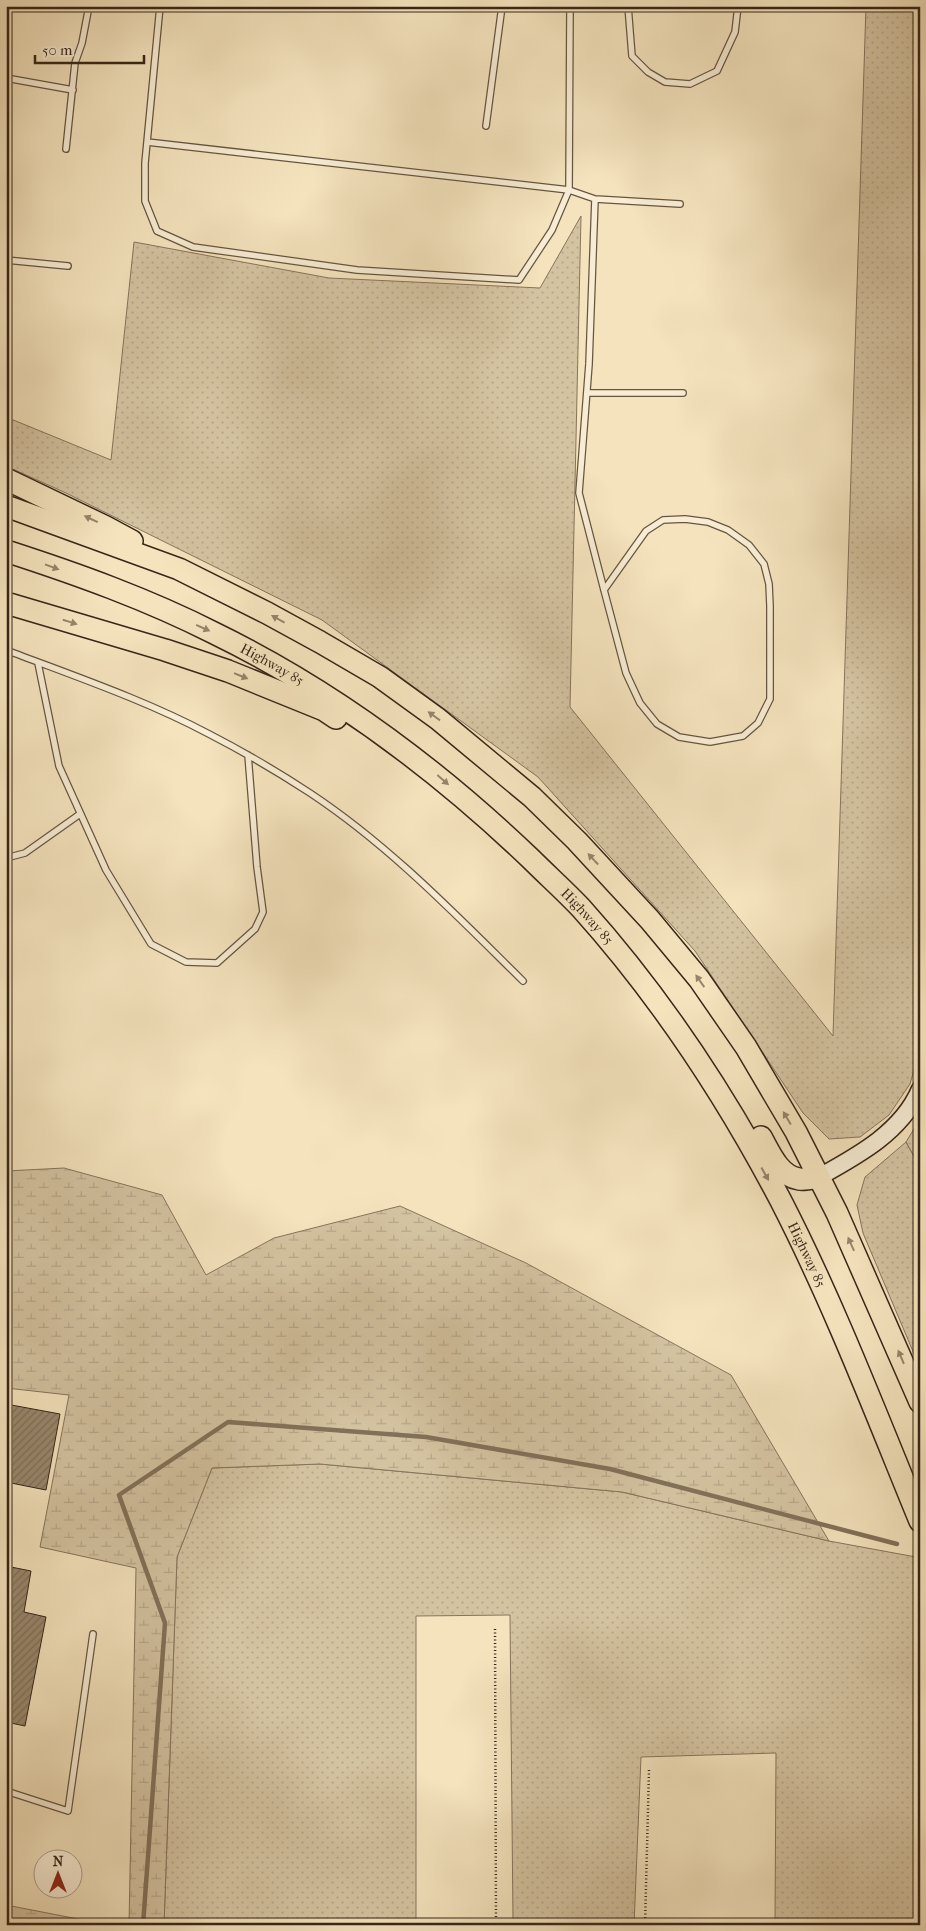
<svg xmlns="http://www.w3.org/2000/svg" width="926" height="1931" font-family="'IM FELL French Canon',serif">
	<defs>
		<pattern id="grass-dots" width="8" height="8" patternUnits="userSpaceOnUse" patternTransform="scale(1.25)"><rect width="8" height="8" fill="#d4c3a1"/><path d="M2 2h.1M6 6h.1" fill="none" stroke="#b7a78a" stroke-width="1.8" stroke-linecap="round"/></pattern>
		<pattern id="wetland-marsh" width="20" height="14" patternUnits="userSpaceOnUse" patternTransform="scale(1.25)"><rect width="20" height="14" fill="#d4c3a1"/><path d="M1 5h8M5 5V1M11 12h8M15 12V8" fill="none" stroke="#b7a78a"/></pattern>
		<pattern id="building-hatch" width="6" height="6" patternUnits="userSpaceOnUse" patternTransform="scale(1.25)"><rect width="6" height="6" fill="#99886e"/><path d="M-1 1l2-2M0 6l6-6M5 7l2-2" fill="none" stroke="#7e6f59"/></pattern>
	</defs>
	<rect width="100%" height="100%" fill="#f4e3bd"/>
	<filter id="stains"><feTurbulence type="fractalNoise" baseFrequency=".004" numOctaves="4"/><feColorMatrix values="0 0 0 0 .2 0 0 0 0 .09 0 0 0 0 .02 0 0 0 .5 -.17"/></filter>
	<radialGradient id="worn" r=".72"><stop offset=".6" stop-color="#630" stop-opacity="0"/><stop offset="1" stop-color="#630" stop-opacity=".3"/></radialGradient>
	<path fill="url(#grass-dots)" stroke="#86745c" d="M866 6H920V1049L910 1084 889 1115 860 1137 829 1139 803 1113 695 951 538 777 322 620 66 493 6 466V417L111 460 134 242 329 278 540 288 581 216 570 707 833 1036Z
		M906 1142 920 1167V1368L863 1233 857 1205 865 1177Z
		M320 1464 622 1492 829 1541 916 1557 920 1565V1925H775L776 1753 641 1757 634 1925H517L513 1921 510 1615 416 1616V1925H164L177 1557 212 1468Z"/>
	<path fill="url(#wetland-marsh)" stroke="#86745c" d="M920 1119V1167L906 1142Z
		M64 1168 162 1195 206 1275 274 1238 400 1206 526 1263 731 1375 829 1541 622 1492 320 1464 212 1468 177 1557 164 1925H129L136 1568 40 1547 69 1395 6 1388V1171Z
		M6 1905 109 1925H6Z"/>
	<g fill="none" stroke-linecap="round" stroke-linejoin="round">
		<path stroke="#827159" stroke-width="4.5" d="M143 1925 165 1623 119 1495 228 1422 426 1437 610 1469 897 1544"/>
	</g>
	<path fill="url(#building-hatch)" stroke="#372618" d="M6 1404 60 1414 46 1490 6 1482Z
		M6 1566 31 1571 24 1612 46 1617 25 1726 6 1722Z"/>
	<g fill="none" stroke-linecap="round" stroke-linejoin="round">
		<g stroke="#665541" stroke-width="8">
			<path id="lane" d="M160 6 145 163V201L157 231 193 247 357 270 519 280 552 230 569 190 570 6
				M628 6 632 56 648 72 665 82 690 84 717 71 735 32 738 6
				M6 78 73 90
				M486 126 502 6
				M147 142 569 190 595 199 589 364 579 493 604 590 626 673 640 703 657 724 679 737 710 742 743 736 758 723 770 699V606L769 584 764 564 749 545 728 530 708 522 685 519 663 520 646 531 604 590
				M66 149 75 63 82 43 89 6
				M595 199 680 204
				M6 260 68 266
				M587 393H683
				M6 650C74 676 145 700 209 734 244 752 278 772 310 793 390 846 456 915 523 981
				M38 663 59 766 106 870 151 944 186 962 217 963 255 929 263 912 257 867 248 755
				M6 858 25 853 80 814
				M6 1791 68 1811 93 1634"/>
		</g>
		<g stroke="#372618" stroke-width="19">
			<path id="secondary" d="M819 1177C857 1156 902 1132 920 1089"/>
		</g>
		<g stroke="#372618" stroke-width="24">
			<g id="highway">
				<path d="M6 479 106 527 132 541"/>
				<path d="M6 506 179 569 267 613 320 642 380 677 438 719 532 797 577 841 650 920 699 979 746 1047 796 1132 837 1213 920 1402"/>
				<path id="s1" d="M6 551C77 574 147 599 214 633 331 690 437 769 531 859 547 875 565 891 581 908 660 996 726 1096 781 1201 834 1304 876 1414 920 1521"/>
				<path d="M6 603 165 650 228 671 324 710 336 718"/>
				<path d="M761 1137C770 1153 779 1176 799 1179 805 1180 813 1178 819 1177"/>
			</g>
		</g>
		<path stroke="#372618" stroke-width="2.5" stroke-dasharray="1 2.5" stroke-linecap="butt" d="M495 1629 496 1925
			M645 1925 649 1770"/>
		<use href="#lane" stroke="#f8edd4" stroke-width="5.5"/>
		<use href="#secondary" stroke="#f8edd4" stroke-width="16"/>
		<use href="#highway" stroke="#f4e3bd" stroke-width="21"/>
	</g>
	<defs><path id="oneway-solid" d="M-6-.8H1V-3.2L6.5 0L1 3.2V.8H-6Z" transform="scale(1.25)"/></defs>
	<g fill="#96846a">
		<use href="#oneway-solid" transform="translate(91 519) rotate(-155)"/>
		<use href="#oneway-solid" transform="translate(52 567) rotate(20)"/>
		<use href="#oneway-solid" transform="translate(278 619) rotate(-151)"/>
		<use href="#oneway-solid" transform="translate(70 622) rotate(17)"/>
		<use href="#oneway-solid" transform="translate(203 628) rotate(24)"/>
		<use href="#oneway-solid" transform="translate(241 676) rotate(22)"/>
		<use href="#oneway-solid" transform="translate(434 716) rotate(-144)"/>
		<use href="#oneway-solid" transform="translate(443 780) rotate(41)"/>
		<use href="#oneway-solid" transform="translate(593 859) rotate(-133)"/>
		<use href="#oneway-solid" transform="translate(700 981) rotate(-125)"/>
		<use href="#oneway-solid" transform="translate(787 1118) rotate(-121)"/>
		<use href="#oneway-solid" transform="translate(765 1174) rotate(61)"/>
		<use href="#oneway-solid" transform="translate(851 1244) rotate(-114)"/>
		<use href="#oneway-solid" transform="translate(901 1357) rotate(-113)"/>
	</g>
	<g text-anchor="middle" stroke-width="5" stroke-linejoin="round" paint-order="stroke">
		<g font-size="14" fill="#372618" stroke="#f8edd4">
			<text dy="5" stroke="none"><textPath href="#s1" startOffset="290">Highway 85</textPath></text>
			<text dy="5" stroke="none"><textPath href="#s1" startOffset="695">Highway 85</textPath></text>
			<text dy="5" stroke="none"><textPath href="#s1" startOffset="1100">Highway 85</textPath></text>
		</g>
	</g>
	<rect width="926" height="1931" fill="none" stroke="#f4e3bd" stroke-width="25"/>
	<rect x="8" y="8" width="911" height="1916" fill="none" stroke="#372618" stroke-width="2.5"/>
	<rect x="12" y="12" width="901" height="1906" fill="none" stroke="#372618"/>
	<g transform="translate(58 1874)"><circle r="24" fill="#f8edd4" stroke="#ab9d89"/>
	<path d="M0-4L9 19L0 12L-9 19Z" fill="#8f2418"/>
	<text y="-8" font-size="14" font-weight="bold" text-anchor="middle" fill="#372618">N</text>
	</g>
	<path d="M35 55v8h109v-8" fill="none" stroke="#372618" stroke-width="2.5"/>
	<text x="42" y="55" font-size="15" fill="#372618" stroke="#f8edd4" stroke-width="4" paint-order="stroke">50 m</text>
	<rect width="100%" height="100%" filter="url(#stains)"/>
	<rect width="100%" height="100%" fill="url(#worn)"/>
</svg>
